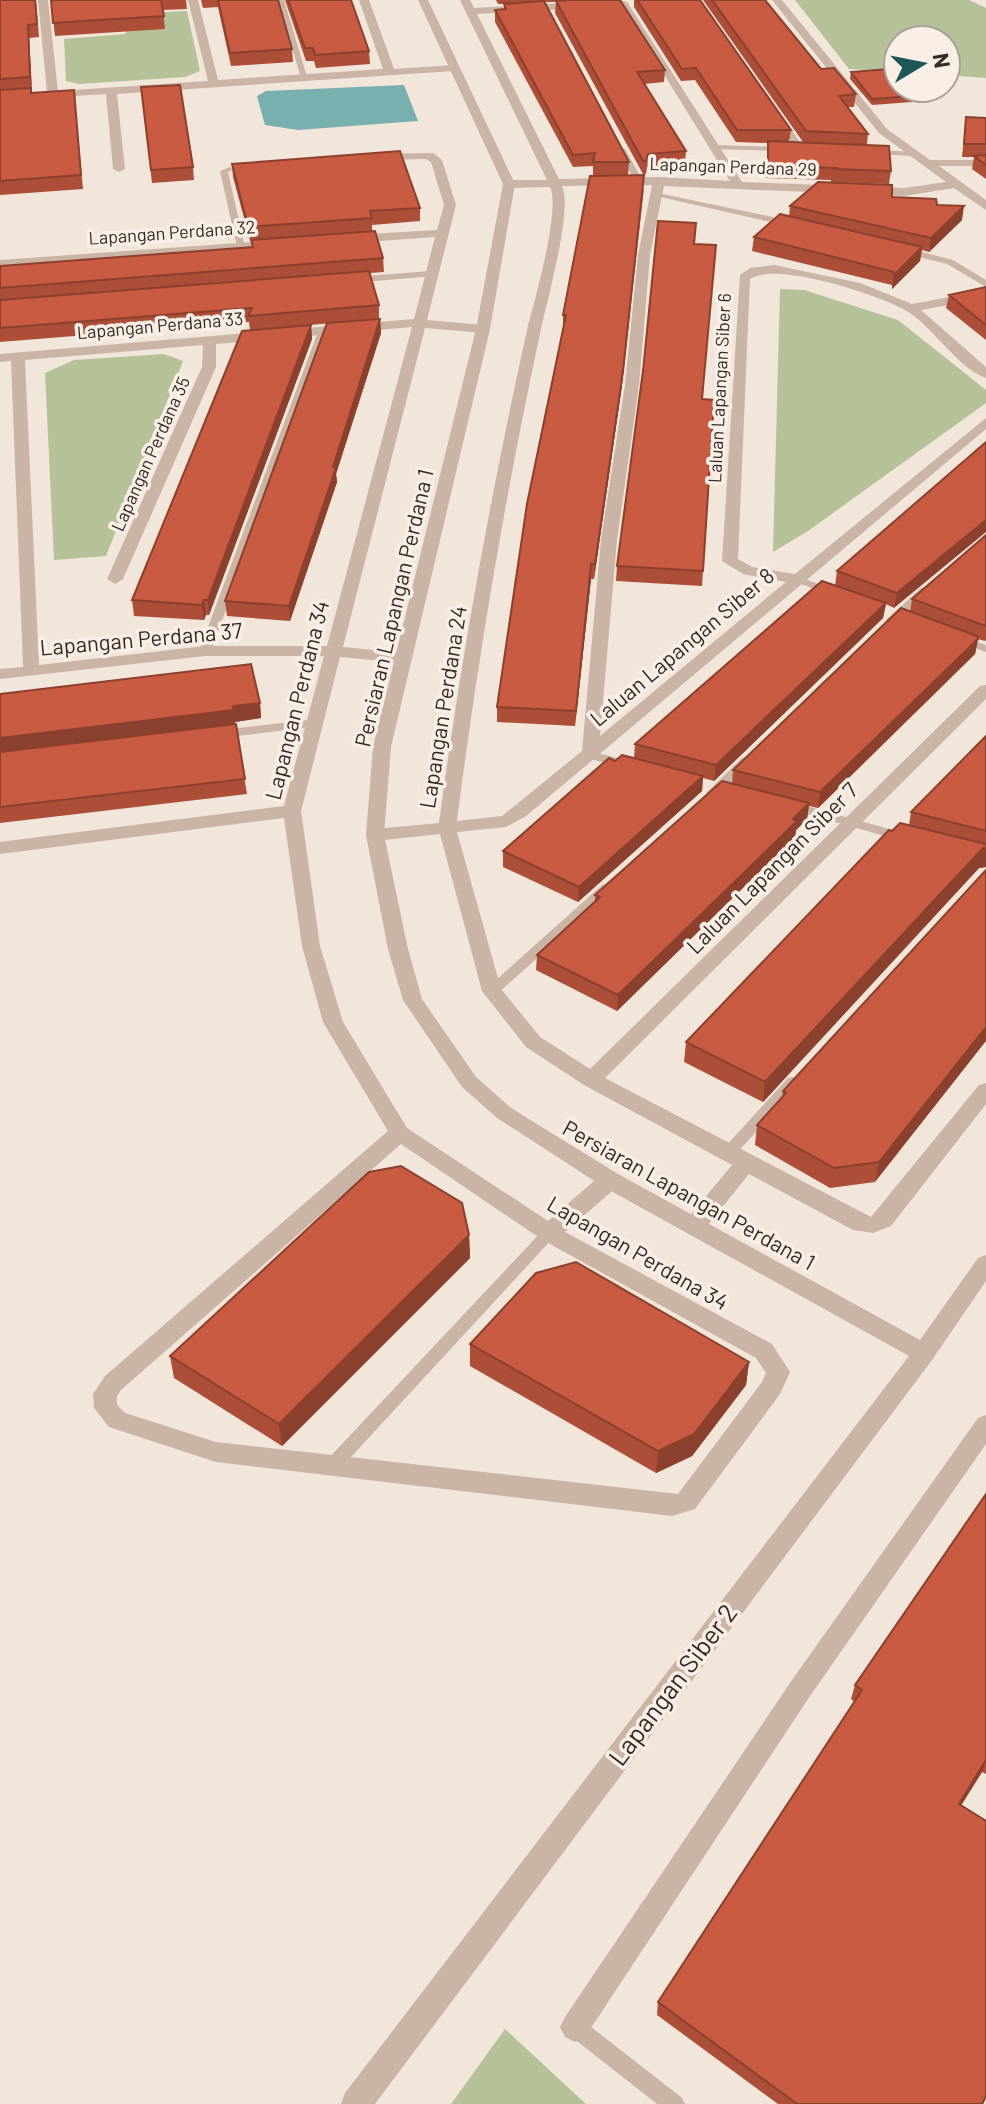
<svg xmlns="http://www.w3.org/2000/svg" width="986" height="2104" font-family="Barlow,sans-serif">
	<rect width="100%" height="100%" fill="#f2e5d9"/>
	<path fill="#b5c199" d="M795 0H969L986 8V78L946 75V40H898V72L849 69Z
		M187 11 200 71 185 77 79 84 66 81 64 39 126 34 125 14Z
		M780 289 804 290 898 320 986 390V403L808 531 773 552Z
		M164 354 183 361 106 556 54 560 45 373 74 360Z
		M505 2029 586 2104H451Z"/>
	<path fill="#78afaf" d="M404 85 418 121 298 130 265 125 257 96 266 91Z"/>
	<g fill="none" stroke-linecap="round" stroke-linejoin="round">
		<path fill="#cab4a5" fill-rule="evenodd" d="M278 0H284L308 80 301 78Z
			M777 117H783L803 147 815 148V152L798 151 776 119Z
			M714 145 785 147 789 149 785 151 711 149 710 147Z
			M618 147 625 149 643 181 642 183 635 181 617 149Z
			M872 150 917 152 921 154 917 156 869 154 868 152Z
			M230 167 234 169 228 172 245 247 241 250 237 247 220 171Z
			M653 192 792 221 796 224 792 227 656 196 652 194Z
			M902 247 953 260 986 280V287L947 264 899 252V248Z
			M431 271 435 274 434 276 352 283 348 280 352 277Z
			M319 329 327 331 211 651 205 654 201 653 199 651Z
			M797 576 838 591 839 593 838 595H830L793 581V577Z
			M925 587 930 590 929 592 894 624H886V620L921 588Z
			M959 636 986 645V652L955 641V637Z
			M316 719 320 720V726L221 738 215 734 221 730Z
			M590 751 629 761 631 764 625 768 586 758 584 755 586 752Z
			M746 757 752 761 750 764 716 797H708L706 794 708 791 742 758Z
			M792 802 907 834 909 837 903 841 788 809 786 806Z
			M607 884 613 888 612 891 497 994H487L485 991 487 988 602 885Z
			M793 1077 798 1078 800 1082 798 1086 734 1156H724L722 1152 724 1148 788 1078Z
			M549 1227 554 1229 557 1233 554 1237 338 1471 332 1473 326 1471 324 1466 326 1461 544 1229Z
			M575 2017 582 2020 681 2097 685 2104H657L568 2034 565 2027 568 2020Z"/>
		<path fill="#cab4a5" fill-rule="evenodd" d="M38 0H48L58 91 208 81 188 0H198L218 80 383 69 359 0H369L394 69 453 65 458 68 453 71 117 94 125 169 119 172 113 169 106 94 0 101V95L47 92Z
			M460 0H470L474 8 581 2 586 5 581 8 477 14 559 179 659 177 730 181 618 0 627 2 742 182 904 188 946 182 879 133 772 0H782L887 129 930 160H986V166H939L986 200V210L954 188 904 196 664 186 650 255 639 385 617 540 600 736 786 582 743 574 722 561 740 275 750 268 774 265 860 283 912 304 986 290V298L921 310 986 367V378C957 368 933 326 905 310 878 295 776 261 750 279L738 559 752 567 795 574 986 418V429L526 816 506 827 457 832 501 989 540 1037 590 1069 980 686 986 685V699L605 1078 871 1217 979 1085 986 1083V1104L891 1226 873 1233 853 1230 749 1174 703 1231 695 1233 687 1231 684 1225 687 1219 732 1165 584 1085 526 1047 482 991 440 834 375 841 366 835 375 829 439 823C461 657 491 493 527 330 534 302 561 209 550 187L509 188 503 184 509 180H547ZM652 185 638 255 625 385 601 540 582 751 502 816 457 821C478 656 506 491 541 329 547 301 573 209 562 186Z
			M433 153 442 160 456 205 427 320 483 325 490 329 483 333 425 328 343 647 403 653 411 658 403 663 340 657 301 811 320 946 343 1022 407 1128 548 1221 602 1174H618L621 1180 618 1186 565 1232 772 1344 790 1372 780 1394 695 1509 672 1516 216 1462 109 1427 94 1408 93 1394 105 1376 388 1131 323 1022 302 946 284 818 0 854V842L284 806 324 656H205L0 679V669L23 667 11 361 0 362V354L414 319 435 237 351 243 345 239 351 235 437 230 444 205 431 162 426 159 377 160 371 157 377 154ZM412 327 327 646H205L39 665 25 360 203 345 202 367 107 579 115 584 123 579 216 367V344ZM401 1144 541 1239 756 1358 766 1373 762 1382 678 1494 216 1442 125 1413 117 1405V1396L121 1390Z
			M279 240 285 244 283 247 0 268V260Z
			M986 1415V1444L810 1696 585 2037 575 2042 565 2037 560 2027 565 2017 792 1680 978 1418Z"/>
		<path fill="#cab4a5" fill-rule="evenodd" d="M418 0H428L515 184 490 329 391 747 384 835 408 949 422 999 476 1077 511 1108 618 1174 920 1340 978 1258 986 1255V1281L932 1360 375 2104H341L345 2093 909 1356 602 1186 497 1118 462 1087 403 1000 388 949 366 835 373 747 476 329 503 184Z"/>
	</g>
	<path fill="#ac4e38" d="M0 0H36L39 37 29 38 32 93 74 90 83 189 0 195Z
		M51 0H186L187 9 163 10 165 29 55 36Z
		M201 0H278L292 49 293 62 231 66 218 7 203 8Z
		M285 0H351L369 51 370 64 316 68 314 61H306Z
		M496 0H620L665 70 664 82 644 84 686 151 685 164 647 167 646 174H643L555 13 556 2H544L629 162 628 175H593V166L573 167 495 22V10L504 9V4H498Z
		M634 0H700L791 130 789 142H803L703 0H765L821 69 856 94 854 107H848L868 134 867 144 891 171 889 184 831 182V180L766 178 768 143 736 142 695 80 681 81 634 7Z
		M851 72 913 96 912 102 872 105 850 79Z
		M141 87 193 167 194 180 152 183Z
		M966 117 986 118V179L972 169 974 157H962Z
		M232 164 420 208V221L372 225V231L383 258 384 272 370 273 379 305V319L250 330 249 322 0 342V266L252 247 251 240H250L233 177Z
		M644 188 622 385 594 579H591L575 726 497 722V707L563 328V315Z
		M892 197 937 205 962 220 929 252 922 250 920 261 892 289V285L752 251 754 237 789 216 790 206Z
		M986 287V340L946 308 949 295Z
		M380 319 381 333 336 474 337 482 290 621 227 616 225 601Z
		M311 325 312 339 209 615H206L204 620 134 616 132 600Z
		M702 399 714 400 702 586 616 581 617 566Z
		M986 442 894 608 886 604 883 618 714 781 703 778 702 791 578 902 503 867V851L615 761 634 758 635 744 835 586 837 571Z
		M986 535V640L985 641 978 639 975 654 818 808 809 806 807 819 796 830 795 837 617 1011 536 970 537 955 595 901V895L732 783 733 770 910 612 912 599Z
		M0 694 260 703 261 718 235 722 247 794 0 823Z
		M986 736V867L979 868 763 1102 684 1062 686 1042 892 831 909 825 911 812Z
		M986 870 875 1182 830 1188 755 1145 757 1125 782 1098 783 1091Z
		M469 1235 470 1258 282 1446 174 1378 170 1356Z
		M470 1344 749 1362 746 1385 692 1456 656 1473 470 1366Z
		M986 1494V1774L982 1772 961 1805 986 1821V2098L983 2104H778L657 2015 658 2002 855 1702 851 1699 855 1685Z"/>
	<path fill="#8c402e" d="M28 25 29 38 32 90 30 77Z
		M644 175 622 385 594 579 595 564Z
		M964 206 962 220 929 252 931 238Z
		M922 247 920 261 892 289 894 275Z
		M380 319 381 333 336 474 337 482 290 621 289 606Z
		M311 325 312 339 209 615 208 600Z
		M986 520V532L894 608 897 593Z
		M591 564V579L575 726 576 711Z
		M204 600 206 615 204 620 202 605Z
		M886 603 883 618 714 781 716 765Z
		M978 639 975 654 818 808 820 792Z
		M260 703 261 718 235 722V726L0 754V738Z
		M703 776 702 791 578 902 579 887Z
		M809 803 807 819 796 830 795 837 617 1011 618 995Z
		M983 848H986V867L979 868 763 1102 765 1082Z
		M986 1027V1041L875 1182 879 1162Z
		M469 1235 470 1258 282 1446 279 1424Z
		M749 1362 746 1385 692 1456 656 1473 658 1451Z
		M986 1760 982 1772 954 1817 959 1804Z"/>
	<path fill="#c85b41" stroke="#8c402e" stroke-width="2" d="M0 0H35L37 24 28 25 30 77 0 79Z
		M51 0H161L164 16 53 23Z
		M218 0H278L292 49 230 53Z
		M288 0H351L369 51 315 55 313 48H305Z
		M569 0H620L665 70 637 72 686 151 648 154 646 161H643L556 1Z
		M637 0H700L791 130H737L696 68 682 69Z
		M712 0H765L821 69 834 68 856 94 839 96 868 134 806 131Z
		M544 1 629 162H593L595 153 573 155 495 10 506 9 504 4Z
		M889 69 898 79V88H906L913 96 872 99 851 72Z
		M180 85 193 167 151 170 141 87Z
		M31 88V93L74 90 81 175 0 181V90Z
		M966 117 986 118V144H964Z
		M768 141 889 146 891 171 833 169 835 168 768 165Z
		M400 151 420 208 370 211 372 218 248 227 232 164Z
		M986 155V165L974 156Z
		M644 175 623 371 595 564H591L576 711 497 707 527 504 566 315H563L590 176Z
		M818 182 892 185V197L936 199 937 205 964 206 931 238 790 206Z
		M780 214 922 247 894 275V272L754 237Z
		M658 221 696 223 694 244 716 245 702 399 714 400 703 571 617 566 643 371Z
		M375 231 383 258 0 288V266L253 247 251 240Z
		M369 271 379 305 248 316 252 308 0 328V300Z
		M986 287V325L949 295Z
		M380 319 333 467 336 468 289 606 225 601 327 323Z
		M311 325 208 600H204L202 605 132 600 242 331Z
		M986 442V520L897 593 837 571Z
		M986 535V626L912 599Z
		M822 581 886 603 716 765 635 744Z
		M901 608 977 636 978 639 820 792 733 770Z
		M251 664 260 703 233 706 234 710 0 738V694Z
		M236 724 245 779 0 807V752Z
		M986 736V831L911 812Z
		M622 755 703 776 579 887 503 851 609 758 615 761Z
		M722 781 809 803 793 819 797 821 618 995 537 955 600 897 595 895Z
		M900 823 986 844V848H983L765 1082 686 1042 889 830 892 831Z
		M986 870V1027L879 1162 834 1168 757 1125 786 1093 783 1091Z
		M401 1166 462 1203 469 1235 279 1424 170 1356 369 1172Z
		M576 1262 749 1362 694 1434 658 1451 470 1344 536 1273Z
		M986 1494V1760L959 1804 986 1821V2096L982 2104H797L658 2002 862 1690 855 1685Z"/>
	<g text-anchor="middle" stroke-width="7" stroke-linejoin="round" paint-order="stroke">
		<g font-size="18" fill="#352a27" stroke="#f9efe6">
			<text transform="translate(733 167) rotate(2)" y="6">Lapangan Perdana 29</text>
			<text transform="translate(172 233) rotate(-4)" y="6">Lapangan Perdana 32</text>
			<text transform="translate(160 326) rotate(-5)" y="6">Lapangan Perdana 33</text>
			<text transform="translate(720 388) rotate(-87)" y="6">Laluan Lapangan Siber 6</text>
			<text transform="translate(151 454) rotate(-66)" y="6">Lapangan Perdana 35</text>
		</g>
		<g font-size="22" fill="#352a27" stroke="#f9efe6">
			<text transform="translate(394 608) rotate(-77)" y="8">Persiaran Lapangan Perdana 1</text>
			<text transform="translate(141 639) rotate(-5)" y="8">Lapangan Perdana 37</text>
			<text transform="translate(682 647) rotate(-40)" y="8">Laluan Lapangan Siber 8</text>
			<text transform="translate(297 700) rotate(-76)" y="8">Lapangan Perdana 34</text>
			<text transform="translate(443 707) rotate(-81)" y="8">Lapangan Perdana 24</text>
			<text transform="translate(772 868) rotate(-45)" y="8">Laluan Lapangan Siber 7</text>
			<text transform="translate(689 1195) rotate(29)" y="8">Persiaran Lapangan Perdana 1</text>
			<text transform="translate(638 1253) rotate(30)" y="8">Lapangan Perdana 34</text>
		</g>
		<g font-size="26" fill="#352a27" stroke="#f9efe6">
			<text transform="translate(673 1685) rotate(-53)" y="9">Lapangan Siber 2</text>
		</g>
	</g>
	<g transform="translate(922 64) rotate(80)"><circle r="38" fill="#f9efe6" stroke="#aba09a" stroke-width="2"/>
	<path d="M0-6L14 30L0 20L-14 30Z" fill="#1c5657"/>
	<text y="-12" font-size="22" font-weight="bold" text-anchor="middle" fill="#352a27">N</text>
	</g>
</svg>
